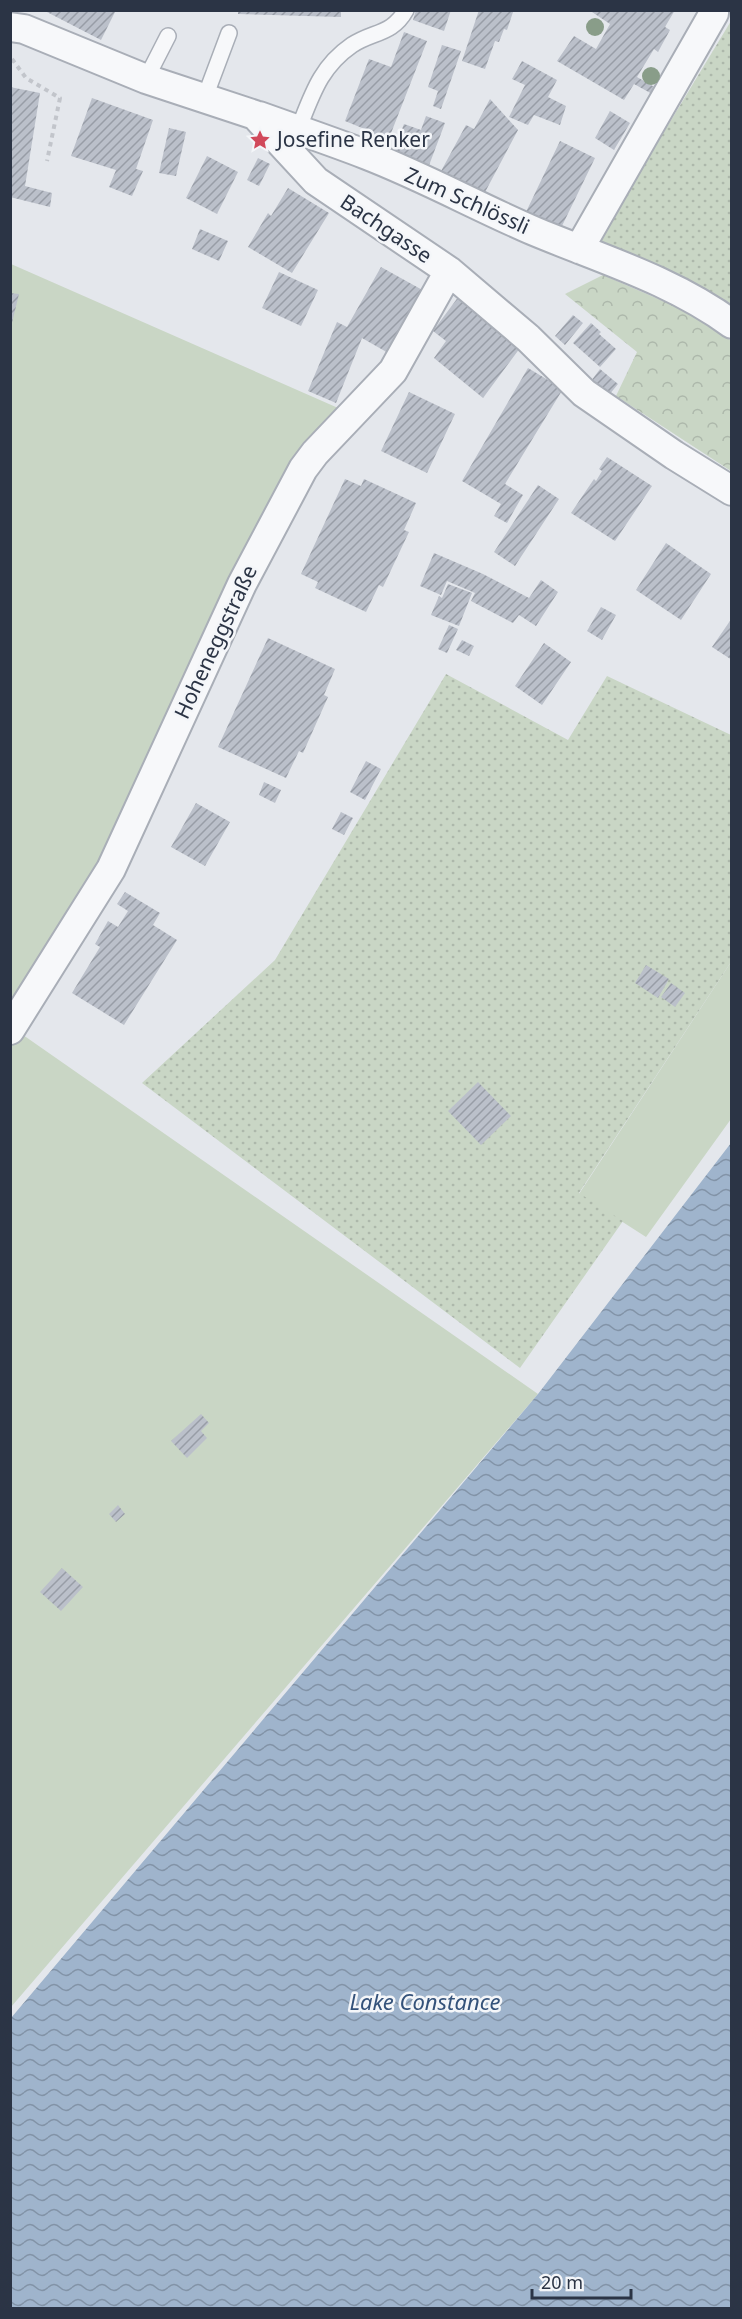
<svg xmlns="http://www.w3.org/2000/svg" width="742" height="2319" font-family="'Noto Sans',sans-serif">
	<defs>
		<pattern id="forest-crowns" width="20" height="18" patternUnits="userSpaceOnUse" patternTransform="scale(1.5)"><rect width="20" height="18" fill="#c9d6c5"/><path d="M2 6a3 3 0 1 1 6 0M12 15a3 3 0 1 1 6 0" fill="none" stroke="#adb8ab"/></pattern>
		<pattern id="park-dots" width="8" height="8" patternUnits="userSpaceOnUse" patternTransform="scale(1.5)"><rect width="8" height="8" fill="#c9d6c5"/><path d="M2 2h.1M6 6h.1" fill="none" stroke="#adb8ab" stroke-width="1.8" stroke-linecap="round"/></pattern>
		<pattern id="water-waves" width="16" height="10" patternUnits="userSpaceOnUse" patternTransform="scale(1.5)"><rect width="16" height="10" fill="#9fb4cc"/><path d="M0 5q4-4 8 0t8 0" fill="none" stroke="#8293a7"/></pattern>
		<pattern id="building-hatch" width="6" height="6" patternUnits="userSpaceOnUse" patternTransform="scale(1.5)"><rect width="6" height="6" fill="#bbc0ca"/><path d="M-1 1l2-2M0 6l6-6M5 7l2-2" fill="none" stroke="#989da6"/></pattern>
	</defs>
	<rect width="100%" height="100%" fill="#e4e7ec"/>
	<path fill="#c9d6c5" d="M11 264 354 415 315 453 111 869 13 1028 538 1394 11 2007Z
		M731 962V1119L646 1237 579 1194Z"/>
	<path fill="url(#forest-crowns)" d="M603 275 700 317 731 341V471L616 396 637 352 565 294Z"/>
	<path fill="url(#park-dots)" d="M731 21V309L598 241Z
		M446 674 568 740 607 676 731 735V962L579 1193 623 1221 520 1368 142 1083 275 960Z"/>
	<path fill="url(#water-waves)" d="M731 1143V2308H11V2018L538 1394Z"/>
	<path fill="url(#building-hatch)" d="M43 10H116L101 40Z
		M238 10H341V17L238 14Z
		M416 10H451L444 31 413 20Z
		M479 10 513 12 507 30 504 29 499 42 495 41 485 69 462 61Z
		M589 10H675L665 27 670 30 658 52 654 49 637 77 658 89 654 95 634 84 624 100 557 61 574 36 596 49 610 24Z
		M404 32 427 41 386 146 369 139 372 132 345 121 369 59 391 67Z
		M442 45 461 51 441 109 433 106 438 91 428 87Z
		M522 61 557 80 548 97 566 106 560 125 534 115 528 125 509 117 525 85 512 79Z
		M10 87 40 93 25 186 52 193 50 207 10 197Z
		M92 98 153 120 136 169 143 171 132 196 109 187 116 170 71 156Z
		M490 99 518 130 483 196 440 173 466 125 474 129Z
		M610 111 630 123 614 150 595 138Z
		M426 116 445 123 428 168 392 154 404 124 421 130Z
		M169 128 186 132 176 176 159 173Z
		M560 141 595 158 561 228 526 212Z
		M207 156 238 172 217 214 186 198Z
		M258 158 270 164 259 186 247 180Z
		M288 188 329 213 292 273 248 247 268 213 271 216Z
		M200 229 228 241 219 261 192 249Z
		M381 267 426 292 390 354 362 338 336 403 308 391 337 322 347 327Z
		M279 272 318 290 301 326 262 308Z
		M10 293 19 294 11 327H10Z
		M459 296 523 344 483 398 434 358 446 341 433 331Z
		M573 315 583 323 565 345 555 336Z
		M591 323 601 332 599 334 616 349 600 367 573 343Z
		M528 368 563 389 505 484 523 495 507 523 494 516 501 504 462 481Z
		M600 369 618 384 609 395 591 381Z
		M409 392 455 414 427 473 381 451Z
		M607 457 652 486 615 541 571 513 594 479 596 481 602 471 599 469Z
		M345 479 361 486 364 479 416 503 404 530 409 532 383 587 379 585 366 612 315 588 318 582 301 574Z
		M538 485 559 499 515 566 494 552Z
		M666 543 711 574 681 620 636 590Z
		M434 553 483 574 529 598 541 580 558 592 536 626 519 615 513 623 471 601 475 593 447 581 441 595 420 586Z
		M448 584 472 593 459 626 431 615 439 596 442 598Z
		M601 607 616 615 602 640 587 631Z
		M732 618V660L712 647Z
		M449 625 458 629 447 653 438 649Z
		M268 638 335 669 324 695 328 697 303 753 299 751 286 778 218 747Z
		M462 640 474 646 469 656 456 650Z
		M544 643 571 662 542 705 515 686Z
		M366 761 381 769 365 800 350 792Z
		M264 782 281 790 275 803 259 795Z
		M196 803 230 822 205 866 171 847Z
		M341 812 353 818 344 835 332 829Z
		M125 892 160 913 153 925 177 940 124 1025 72 993 100 947 95 944 108 921 118 927 128 911 117 904Z
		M646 965 669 979 658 998 635 983Z
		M671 983 685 993 675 1007 661 997Z
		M478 1082 511 1116 481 1145 448 1111Z
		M201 1414 209 1423 201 1431 207 1438 187 1458 171 1441Z
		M118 1505 125 1514 116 1522 109 1514Z
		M62 1568 83 1587 61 1611 40 1592Z"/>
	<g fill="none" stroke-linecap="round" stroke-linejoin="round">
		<g stroke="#a9aeb7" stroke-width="18">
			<path id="service" d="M146 79 168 36
				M205 97 229 33
				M298 130C312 95 320 67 352 45 373 31 392 35 406 10"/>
		</g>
		<g stroke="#a9aeb7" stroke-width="32">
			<path id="minor" d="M10 27 24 29 146 79 255 115 316 181 449 271 528 338 584 393 674 455 732 491
				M259 116C295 129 331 141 367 155 424 177 478 207 534 231 601 259 672 280 732 324
				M579 249 714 13
				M10 1030 111 869 242 584 303 469 315 453 393 371 449 271"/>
		</g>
		<path stroke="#c2c5cb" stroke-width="4" stroke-dasharray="4.5 4.5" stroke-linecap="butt" d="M12 59 26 78 60 98 47 161"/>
		<use href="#service" stroke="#f7f8fa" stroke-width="15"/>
		<use href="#minor" stroke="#f7f8fa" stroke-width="28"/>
	</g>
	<g fill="#899d89">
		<circle cx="595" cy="27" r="9"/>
		<circle cx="651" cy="76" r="9"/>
	</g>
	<defs>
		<g id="sight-bare" transform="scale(1.62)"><path d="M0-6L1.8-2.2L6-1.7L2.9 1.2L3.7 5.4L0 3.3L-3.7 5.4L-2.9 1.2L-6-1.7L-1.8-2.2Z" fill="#d1495b" stroke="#f4f6f9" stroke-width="2.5" paint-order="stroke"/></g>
	</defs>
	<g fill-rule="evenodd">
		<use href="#sight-bare" x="260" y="140"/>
	</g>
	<g text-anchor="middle" stroke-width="5" stroke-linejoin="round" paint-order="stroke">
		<g font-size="21" fill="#2b3445" stroke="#f4f6f9" text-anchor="start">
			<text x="277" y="147">Josefine Renker</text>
		</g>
		<g font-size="21" fill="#2b3445" stroke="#f4f6f9">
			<text transform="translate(467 201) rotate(24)" y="7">Zum Schlössli</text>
			<text transform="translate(386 229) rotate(34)" y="7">Bachgasse</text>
			<text transform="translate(216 642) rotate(-65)" y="7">Hoheneggstraße</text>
		</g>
		<g font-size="22" font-style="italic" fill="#34527a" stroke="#f4f6f9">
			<text x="425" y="2010">Lake Constance</text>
		</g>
	</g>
	<rect width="742" height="2319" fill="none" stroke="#2b3445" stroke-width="24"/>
	<path d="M532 2289v9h99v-9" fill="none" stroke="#2b3445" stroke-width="3"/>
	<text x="541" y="2289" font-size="18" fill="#2b3445" stroke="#f4f6f9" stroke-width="4.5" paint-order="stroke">20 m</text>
</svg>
